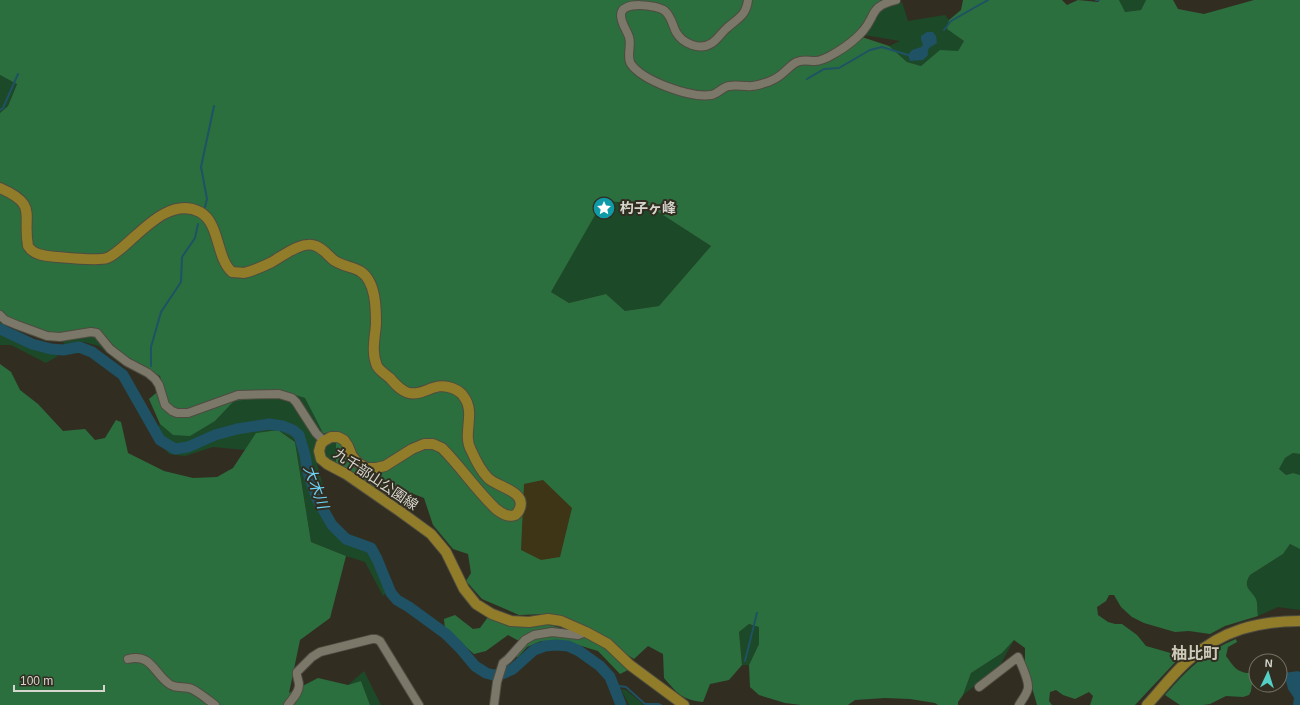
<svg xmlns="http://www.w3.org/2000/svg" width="1300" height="705" font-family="Arial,'Noto Sans JP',sans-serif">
	<rect width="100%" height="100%" fill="#312e21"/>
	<path fill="#1c4928" d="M1119 0H1146L1141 10 1124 12Z
		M902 2 908 21 945 15 949 20 948 29 964 41 958 51H940L921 66 907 62 889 46 900 41 864 35 879 9Z
		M0 75 17 83 8 106 0 113Z
		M602 201 646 204 711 246 659 306 625 311 606 294 569 303 551 292Z
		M0 311 7 319 5 336 58 356 46 363 11 345H0Z
		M90 328 132 361H117L99 346 84 342 64 344 60 335Z
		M295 395 305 398 323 432 336 434V463L316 460 323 486 312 491 327 526 341 540 370 552 389 590 383 596 365 562 346 556 311 542 295 441 278 430 257 433 245 450 213 447 185 456 169 454 152 434 160 424 173 435 215 421 234 401Z
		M1293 453 1300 454V475L1293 473 1286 475 1279 469 1285 458Z
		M1290 544 1300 549V610L1278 607 1258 616C1257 611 1258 603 1256 599 1251 589 1242 588 1250 575L1283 554Z
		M749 624 759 627V644L749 665H742L739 632Z
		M1014 640 999 667 963 695 971 673 1002 653Z
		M364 671 381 705H370L361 681 348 685Z
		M621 689 626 690 644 705H629Z"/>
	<path fill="#2c6f3f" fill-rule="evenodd" d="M0 0H886L874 5 861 27 862 37 889 46 907 62 921 66 940 50 958 51 964 41 947 29 949 20 961 10 963 0H1062L1067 5 1078 0 1098 2 1100 0H1119L1125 12 1141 10 1146 0H1173L1178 9 1204 14 1254 0H1300V454L1293 453 1285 458 1279 469 1286 475 1293 473 1300 475V549L1290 544 1283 554 1250 575C1242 588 1251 589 1256 599 1258 604 1257 611 1258 616L1225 626 1210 634 1189 631 1175 632 1144 623 1132 617 1121 607 1114 595H1109L1106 601 1097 607 1098 615 1108 622 1115 624H1122L1137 635 1146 646 1181 656 1135 705H1090L1093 696 1089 692 1075 699 1063 695 1056 690 1050 692 1049 701 1052 705H1037L1025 663V648L1014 640 1002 653 971 673 963 695 958 702V705H938L935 703 910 699 885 698 855 700 848 705H801L785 703 759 695 750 687 749 665 759 644V627L749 624 739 632 742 665 729 680 710 684 703 702C682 700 677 693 664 678L663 654 648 646 634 659 571 619 546 614 519 615 482 599 466 581 471 573 468 554 453 549 433 525 424 498 411 493H383L336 463V434L323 433 305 398 295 395 234 401 215 421 190 436 173 435 160 424 149 399 163 387 160 376 132 361 111 346 101 332 60 335 47 334 7 319 0 311V113L8 106 17 84 0 75ZM603 201 646 204 711 246 659 306 625 311 606 294 569 303 551 292Z
		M0 364 11 372 20 390 38 404 63 431 85 429 95 440 105 438 116 420 121 422 128 453 164 471 193 478 217 477 233 468 256 433 278 430 295 442 311 542 346 556 330 618 300 640 289 693 318 678 348 685 361 681 370 705H0Z
		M455 615 473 629 480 628 488 617 509 626 545 624 577 632 606 649 628 670 620 674 598 651 565 641H541L527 647 518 657H516L519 641 508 635 486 651 474 654 445 629 444 619Z
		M1236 639 1237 642 1228 647 1226 656C1233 665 1236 673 1250 673L1253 676 1251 691 1249 695 1243 697 1226 696 1210 704 1203 705H1180L1165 695C1187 670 1205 652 1236 639Z"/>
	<path fill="#3d3515" d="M543 480 572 508 560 557 541 560 521 550 524 484Z"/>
	<path fill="#1e5264" d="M927 32H933L936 36 937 43C931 47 927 47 928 55L923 60 910 61 908 55 912 50 921 47 923 45 921 40V36Z
		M1298 671 1300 672V705H1293L1294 698 1288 689 1284 673Z"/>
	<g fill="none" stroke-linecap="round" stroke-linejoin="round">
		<path stroke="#1e5264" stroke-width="2" d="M1096 0H1099
			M944 30 951 21 988 0
			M807 79 824 69 839 68 870 50 882 47 908 55
			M0 110 3 108 18 74
			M205 207 207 199 201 167 214 106
			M151 366V347L161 312 181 282 182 257 195 238 198 224
			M745 661 757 613
			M610 677 619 686 626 687 645 704H658L661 705"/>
		<path stroke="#1e5264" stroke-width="11" d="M0 329 32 344 51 349 63 350 79 347 92 352 123 375 160 440 175 449 188 447 215 435 237 429 269 424 283 426 293 430 299 435 305 455 308 473 317 499 332 525 346 539 371 548 377 559 391 593 397 600 409 607 446 634 460 648 475 666 486 673 493 675 502 674 513 669 534 650 545 646 556 645 568 646 579 651 600 666 610 677 621 705"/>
		<g stroke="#4e4c41" stroke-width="10">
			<path id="minor" d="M748 0C746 16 738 18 727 28 722 32 718 39 712 43 700 51 683 44 676 32 673 26 671 16 665 11 657 5 621 0 621 15 621 24 627 30 629 37 632 45 626 57 631 64 643 81 690 98 711 95 718 94 722 87 729 86 735 85 741 86 747 86 754 87 761 84 768 82 773 80 779 77 783 73 788 69 792 64 797 62 803 59 809 61 815 61 823 61 830 56 837 52 847 46 855 40 863 31 877 14 869 7 896 0
				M0 315 5 320 17 325 47 336 60 337 91 332 97 333 110 349 127 362 148 373 155 379 159 385 165 405 172 411 177 413H188L238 395 279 394 292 398 296 402 316 433 324 441
				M128 659C151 653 154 673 168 683 174 689 184 686 192 689 200 693 208 700 215 705
				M979 687 1018 657C1021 664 1029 680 1028 688 1027 694 1022 700 1019 705
				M288 705C292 699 299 693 299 685 299 680 296 676 297 672L312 657 320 652 372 639H376L380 641 419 705
				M494 705 497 682 503 663 508 659 525 640 534 635 552 632 578 635 586 632"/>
		</g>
		<g stroke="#4e4c41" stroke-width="12">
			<path id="major" d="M0 188C39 205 22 214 28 246 34 256 48 256 58 257 69 258 98 261 107 258 113 256 119 250 124 246 144 229 171 197 200 212 220 223 216 258 232 272 236 272 241 273 244 273 252 271 266 265 272 262 284 255 303 240 316 246 324 249 329 257 335 261 343 266 353 267 360 271 376 281 376 308 376 324 375 338 371 352 377 366 379 370 386 375 390 378 395 384 401 391 409 393 425 396 434 381 452 388 457 390 462 393 464 397 476 413 462 434 471 450 475 459 481 471 488 478 497 487 526 491 520 508 519 511 518 513 515 515 508 518 501 513 496 509 476 490 461 467 442 448L433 444H424L412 449 385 466 376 468H367L358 463 352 456 348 446 344 440 338 437H331L324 441 321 444 319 451 321 459 327 464 346 474 398 510 431 534 446 552 464 589 476 604 492 614 511 621 529 622 548 619 561 621 586 632 608 644 630 665 684 705
				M1147 705C1161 690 1175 671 1191 658 1223 630 1258 621 1300 621"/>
		</g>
		<use href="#minor" stroke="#7b7869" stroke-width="8"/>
		<use href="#major" stroke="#917c2a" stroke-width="10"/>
	</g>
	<defs>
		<g id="sight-disc" transform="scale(1.15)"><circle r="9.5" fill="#0f9aa8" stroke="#312e21"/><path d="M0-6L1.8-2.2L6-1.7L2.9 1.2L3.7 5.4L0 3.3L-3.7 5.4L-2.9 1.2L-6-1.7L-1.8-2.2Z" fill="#fff"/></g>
	</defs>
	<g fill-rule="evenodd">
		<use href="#sight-disc" x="604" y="208"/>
	</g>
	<g text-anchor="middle" stroke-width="4" stroke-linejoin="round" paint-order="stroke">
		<g font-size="14" font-weight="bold" fill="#d7d6ce" stroke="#312e21" text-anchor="start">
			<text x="620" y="213">杓子ヶ峰</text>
		</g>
		<g font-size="14" fill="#d7d6ce" stroke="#312e21">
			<text transform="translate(376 479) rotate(34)" y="5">九千部山公園線</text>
		</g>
		<g font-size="15" font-style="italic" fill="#6fd2f7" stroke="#312e21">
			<text transform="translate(316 487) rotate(70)" y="5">大木川</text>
		</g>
		<g font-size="16" font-weight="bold" fill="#cecaba" stroke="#312e21">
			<text x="1195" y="659">柚比町</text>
		</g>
	</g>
	<g transform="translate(1268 673) rotate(4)"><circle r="19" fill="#312e21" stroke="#737166"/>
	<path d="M0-3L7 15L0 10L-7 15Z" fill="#55cec5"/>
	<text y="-6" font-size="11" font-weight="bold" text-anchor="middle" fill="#d7d6ce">N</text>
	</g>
	<path d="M14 685v6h90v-6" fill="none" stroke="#d7d6ce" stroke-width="2"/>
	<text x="20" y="685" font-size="12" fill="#d7d6ce" stroke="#312e21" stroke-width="3" paint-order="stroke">100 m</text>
</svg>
